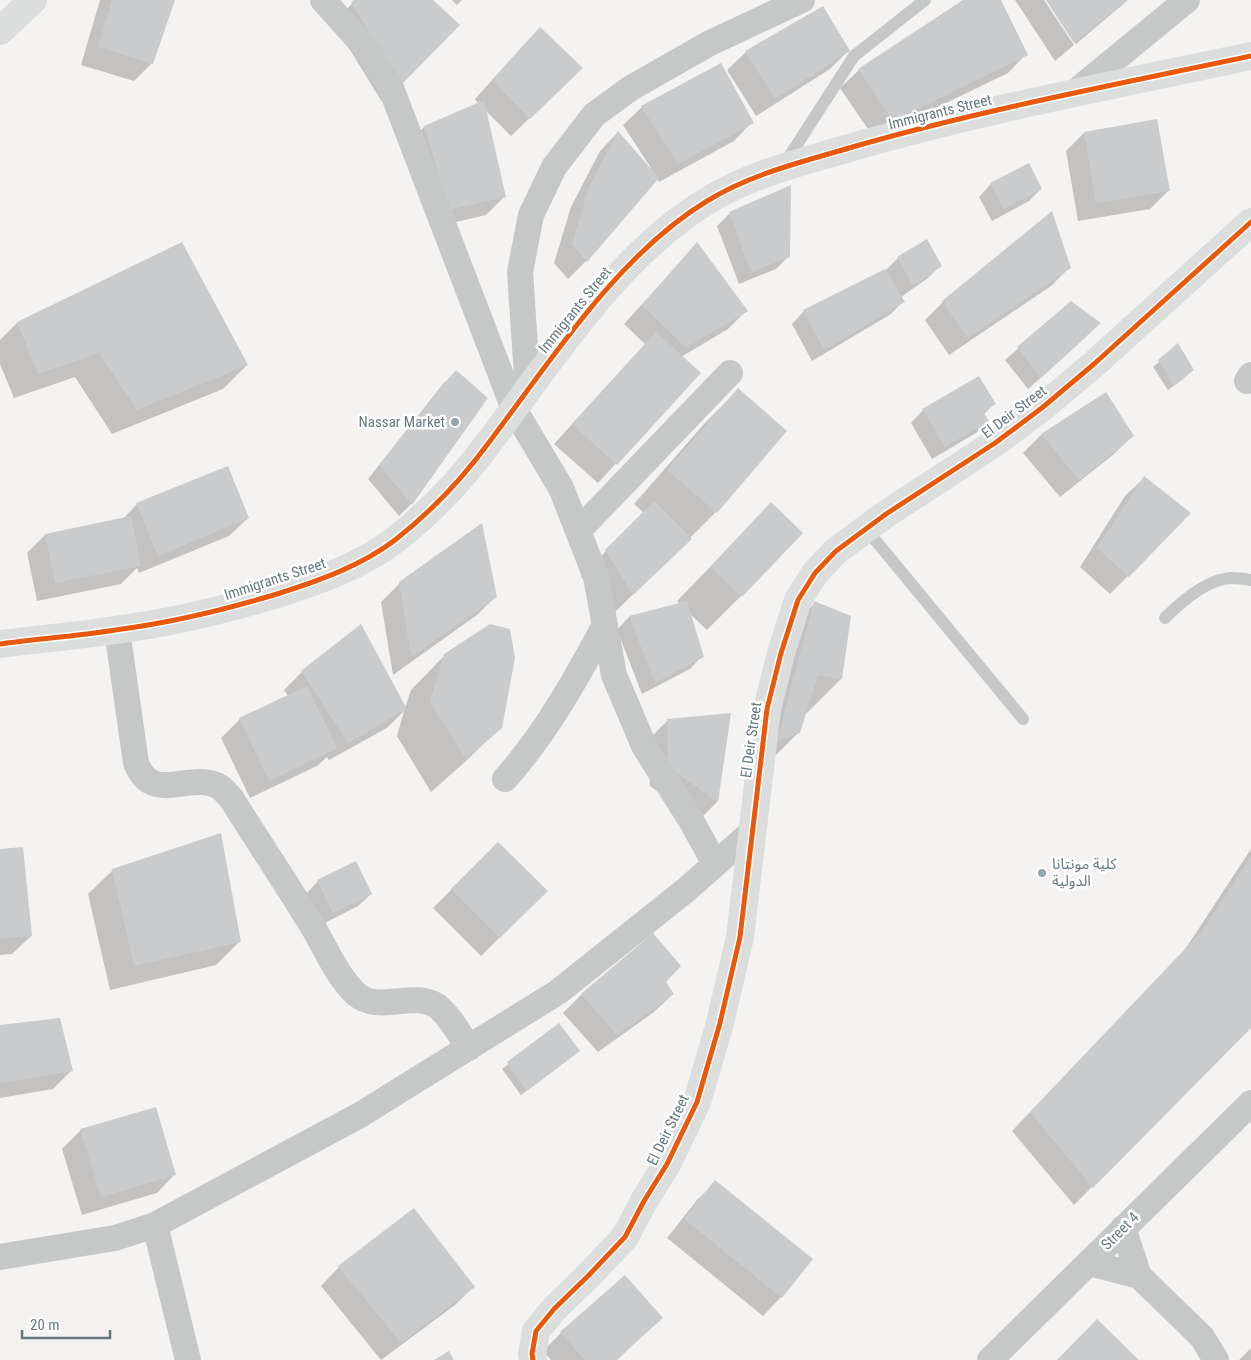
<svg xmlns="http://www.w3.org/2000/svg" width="1251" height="1360" font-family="'Roboto Condensed','Noto Sans Arabic',sans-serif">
	<rect width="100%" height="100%" fill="#f4f3f2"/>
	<path fill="#0003" d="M100 0H173L152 63 134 81 81 65Z
		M356 0H431L458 25 382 102 333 22Z
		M452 0H462L457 5Z
		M965 0H1000L1026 54 1008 73 874 138 840 88 859 70Z
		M1015 0H1044L1074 45 1055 61Z
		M1047 0H1128L1076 44Z
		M522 47 563 86 511 136 485 110 505 196 486 215 431 228 406 146 424 127 479 104 475 99Z
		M848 51 830 69 756 116 727 70 746 52Z
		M642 107 752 122 734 141 659 182 657 178 586 261 568 279 554 263 571 207 600 151 618 132 649 169 651 168 623 125Z
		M1156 120 1168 191 1150 209 1078 221 1066 151 1084 133Z
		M991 184 1041 189 1029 201 992 221 979 197Z
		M790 186 789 256 776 269 739 284 717 226 729 214Z
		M697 244 746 311 728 329 681 357 699 373 598 483 554 444 645 344 624 324Z
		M898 258 940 266 928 278 901 297 903 301 891 314 812 361 792 324 804 311 885 271Z
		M1070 267 1051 286 949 355 925 320 943 302Z
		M1071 303 1087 336 1028 389 1005 360Z
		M17 323 247 365 223 389 112 434 75 377 14 398 0 364V340Z
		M1178 345 1187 376 1168 390 1153 367Z
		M456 371 411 504 399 516 368 479 443 384Z
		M738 390 716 512 609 618 581 576 644 513 634 504 704 424Z
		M1106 394 1132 436 1114 454 1060 497 1023 453 1041 435Z
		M994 404 984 414 988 421 976 433 932 459 911 423 923 410Z
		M1144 478 1128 576 1110 594 1080 567 1125 496Z
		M137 504 248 518 229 536 139 573 137 568 121 584 37 601 27 553 45 535 122 520Z
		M771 504 741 596 707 630 689 613 702 656 690 669 642 694 617 630 629 617 680 604 677 601Z
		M400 583 496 596 477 615 393 675 381 602Z
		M815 603 841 679 807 713 805 712 799 732 764 767 744 774 781 637Z
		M445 655 501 727 466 761 431 792 397 736 404 711 387 728 329 760 327 757 317 766 250 798 221 738 240 719 288 696 284 690 302 672 405 708 411 690Z
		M729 714 717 802 699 820 650 786 649 739 668 720Z
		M498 843 546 891 481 956 433 908Z
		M1251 849V1026L1074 1205 1012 1131 1184 951Z
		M0 850 31 936 12 954 0 955Z
		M113 870 240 941 216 965 110 990 88 894Z
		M318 881 371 894 358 906 321 925 306 894Z
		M653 935 665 982 673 994 654 1012 598 1052 563 1013 581 995Z
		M559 1025 578 1051 521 1095 502 1069Z
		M0 1026 71 1071 53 1089 0 1098Z
		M81 1130 175 1174 157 1193 82 1215 62 1149Z
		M716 1182 781 1297 763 1316 667 1238 697 1200Z
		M339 1267 473 1287 455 1305 381 1360 321 1286Z
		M661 1318 617 1360H551L543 1351 561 1333Z
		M1251 1348V1360H1239Z"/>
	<path fill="#cacbcc" d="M112 0H175L153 64 98 47Z
		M354 0H433L460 25 401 85 351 2Z
		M963 0H1001L1028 55 893 121 858 69Z
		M1046 0H1127L1074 43Z
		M823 6 850 51 775 99 745 51Z
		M540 27 583 68 530 119 492 80Z
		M721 63 754 123 678 164 641 106Z
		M484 100 506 197 449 210 424 126Z
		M1157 119 1170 191 1096 203 1084 132Z
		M618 131 659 178 587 262 572 244 589 187Z
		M1029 163 1042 189 1004 209 990 183Z
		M791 185 790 257 751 272 729 212Z
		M1052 211 1071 268 968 338 942 301Z
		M927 239 942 266 913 286 897 257Z
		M182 242 248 365 137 410 99 353 38 374 17 322Z
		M697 242 748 311 686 348 642 305Z
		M885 269 905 302 824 350 803 310Z
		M1071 301 1101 323 1041 378 1017 347Z
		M656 332 701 373 617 465 572 424Z
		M1178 343 1194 370 1174 386 1158 360Z
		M456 370 488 398 412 505 379 465Z
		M979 376 996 404 983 412 989 421 945 447 922 409Z
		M738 388 787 431 717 513 667 470Z
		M1106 392 1134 436 1079 480 1041 434Z
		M228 466 249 518 158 556 136 503Z
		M1144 476 1191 513 1129 577 1097 548Z
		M654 501 692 539 633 595 605 550Z
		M771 502 803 533 742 597 710 567Z
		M131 516 141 566 55 583 45 534Z
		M482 523 497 597 411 657 399 582Z
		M687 601 704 657 655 683 629 616Z
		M814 601 851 616 842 679 818 675 800 733 777 741Z
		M361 624 407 709 348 743 301 671Z
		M490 624 510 629 515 658 502 728 466 759 430 702 444 654Z
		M307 686 337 748 269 781 239 718Z
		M731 713 718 802 668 767 667 719Z
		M221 833 241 942 134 966 112 869Z
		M498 842 548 891 500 938 451 889Z
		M23 847 32 936 0 939V849Z
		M1251 857V1028L1093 1188 1030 1112 1202 931Z
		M356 861 372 894 333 913 317 880Z
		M653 933 681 966 666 982 674 994 617 1035 581 994Z
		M60 1018 73 1071 0 1083V1025Z
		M559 1023 580 1051 527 1091 507 1062Z
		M156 1107 176 1175 101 1197 80 1129Z
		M715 1180 813 1259 782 1298 684 1219Z
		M414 1208 475 1287 401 1343 338 1266Z
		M625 1275 663 1318 616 1360H585L560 1332Z
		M1097 1319 1139 1360H1057Z
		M449 1351 454 1360H434Z"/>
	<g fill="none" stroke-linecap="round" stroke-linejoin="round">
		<path stroke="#c6c8c8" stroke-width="12" d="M785 163 854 56 925 0
			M866 529 1023 719
			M1165 618C1181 602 1207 579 1231 578 1238 578 1245 579 1251 580"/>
		<path stroke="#c6c8c8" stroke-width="26" d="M323 0 367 49 391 88 514 409 561 488 578 531 596 577 614 675 644 746 692 822 715 864
			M1075 92 1187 0
			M1247 381 1251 375
			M528 391 520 272 531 215 554 167 594 115 631 88 710 43 802 0
			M578 531 730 373
			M117 630 136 763C153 806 190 770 220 787 224 790 228 795 231 798 258 841 286 883 313 927 326 949 337 976 356 994 379 1014 413 990 437 1006 450 1016 460 1035 469 1048
			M505 779C546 733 576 679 605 625
			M155 1225 188 1360
			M1123 1228 1139 1276 1202 1337 1216 1360
			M0 1257 115 1238 155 1225 360 1115 558 992 686 890 753 831
			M1089 1263 1139 1276
			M990 1360 1251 1103"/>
		<path stroke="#dcdddd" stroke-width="28" d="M0 31 33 0
			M0 644C38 639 77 636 115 630 170 623 224 610 277 594 318 581 361 566 395 540 432 511 463 478 490 441 552 359 618 255 707 201 752 173 806 161 856 146 986 109 1119 84 1251 56
			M533 1360 532 1354 536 1331 554 1309 588 1276 625 1237 644 1201 667 1164 697 1102 720 1023 740 937 767 709 781 653 798 600 815 573 836 551 886 514 995 443 1043 407 1094 364 1251 222"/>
		<g stroke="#fff" stroke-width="8">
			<path id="cycleway" d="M0 644C38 639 77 636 115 630 170 623 224 610 277 594 318 581 361 566 395 540 432 511 463 478 490 441 552 359 618 255 707 201 752 173 806 161 856 146 986 109 1119 84 1251 56
				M533 1360 532 1354 536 1331 554 1309 588 1276 625 1237 644 1201 667 1164 697 1102 720 1023 740 937 767 709 781 653 798 600 815 573 836 551 886 514 995 443 1043 407 1094 364 1251 222"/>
		</g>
		<use href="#cycleway" stroke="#e8590c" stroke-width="5"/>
	</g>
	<g fill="#97a4a9" stroke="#fff" stroke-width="2">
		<circle cx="455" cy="422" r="5"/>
		<circle cx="1042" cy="873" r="5"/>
	</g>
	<g text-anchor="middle" stroke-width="5" stroke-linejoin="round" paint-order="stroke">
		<g font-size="15" fill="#657981" stroke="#fff">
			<text transform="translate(940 112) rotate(-14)" y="5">Immigrants Street</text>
			<text transform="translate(575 310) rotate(-51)" y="5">Immigrants Street</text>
			<text transform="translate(1014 412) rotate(-37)" y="5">El Deir Street</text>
			<text transform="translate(275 579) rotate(-18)" y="5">Immigrants Street</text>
			<text transform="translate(751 740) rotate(-82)" y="5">El Deir Street</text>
			<text transform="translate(668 1130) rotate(-64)" y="5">El Deir Street</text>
			<text transform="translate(1120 1231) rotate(-45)" y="5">Street 4</text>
		</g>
		<g font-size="15" fill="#657981" stroke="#fff" text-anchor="end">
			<text x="445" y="427">Nassar Market</text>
			<text x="1052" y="869" text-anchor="start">كلية مونتانا<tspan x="1052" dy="17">الدولية</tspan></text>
		</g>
	</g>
	<path d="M22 1330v8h88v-8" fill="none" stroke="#657981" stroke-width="2.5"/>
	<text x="30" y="1330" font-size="15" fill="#657981" stroke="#ffffff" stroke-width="4" paint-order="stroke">20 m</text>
</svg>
